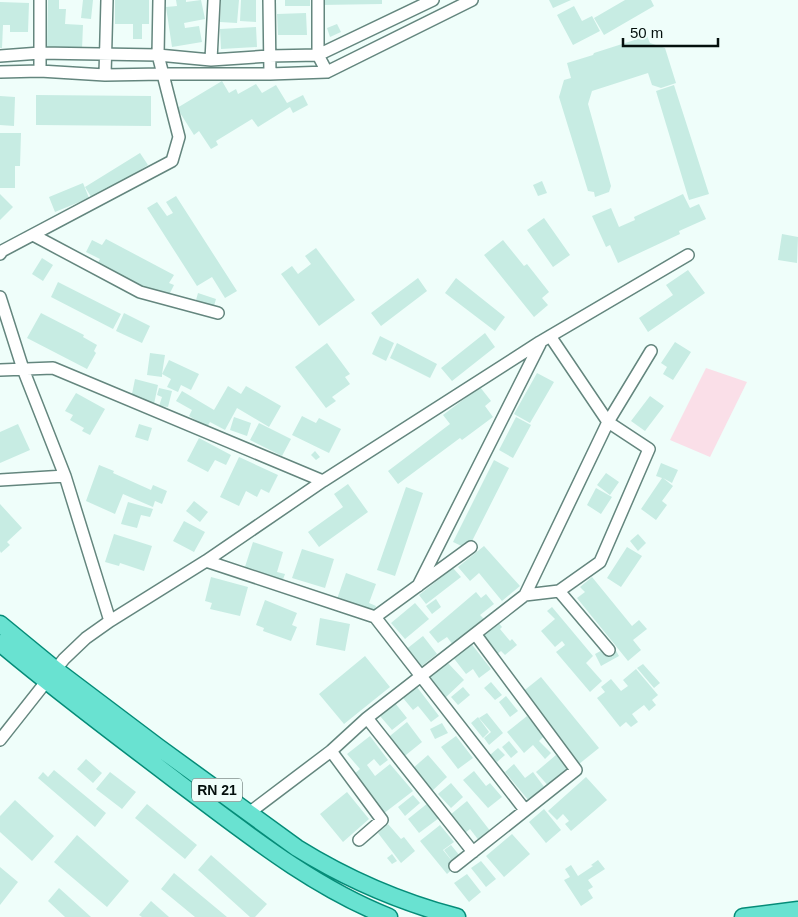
<svg xmlns="http://www.w3.org/2000/svg" width="798" height="917" font-family="Arial,sans-serif">
	<rect width="100%" height="100%" fill="#effefa"/>
	<path fill="#fadfe8" d="M706 368 747 382 710 457 670 440Z"/>
	<path fill="#c7ece3" d="M48 0H59V9H66L65 24 83 25 82 49 47 48Z
		M83 0H93L91 19 81 18Z
		M115 0H149V24H142V39H133V24H115Z
		M176 0H186V2L201 0 205 19 184 23 185 28 199 26 202 42 172 47 166 7 177 6Z
		M221 0H239L237 23 220 22Z
		M241 0H256V22L240 21Z
		M285 0H310V6H285Z
		M319 0H382V4L320 5Z
		M549 0H571L553 8Z
		M625 0H651L654 6 604 35 594 18Z
		M0 2 29 3 28 32H10V25H3L2 48H0Z
		M574 6 582 21 592 16 600 31 573 45 557 15Z
		M306 13 307 35H278L277 14Z
		M337 24 341 32 330 37 327 28Z
		M256 27 257 47 221 49 220 29Z
		M647 36 650 43 665 48 676 83 661 88 652 85 648 73 592 91 588 104 611 186 609 192 595 197 594 192 588 191 559 97 564 80 571 78 567 63 593 55 594 53Z
		M222 81 229 93 236 89 238 94 256 84 262 93 276 85 287 103 303 95 308 105 293 113 290 107 258 127 252 119 216 141 218 145 211 149 199 131 194 135 177 108Z
		M674 85 709 194 689 200 656 91Z
		M36 95 151 96V126L36 125Z
		M0 96 15 97 14 126 0 125Z
		M0 133H21L20 166H15V188H0Z
		M140 153 148 165 93 200 85 187Z
		M542 181 547 193 538 196 533 185Z
		M83 183 89 198 55 212 49 197Z
		M0 194 13 207 0 220Z
		M683 194 690 208 699 204 706 219 679 231 680 234 618 263 610 245 606 247 592 216 611 208 619 227 635 220 634 217Z
		M176 196 237 291 225 298 212 277 197 286 147 208 157 202 167 216 173 213 166 202Z
		M544 218 570 255 553 267 527 230Z
		M782 234 798 237 797 263 778 260Z
		M106 239 174 275 169 283 174 285 166 301 96 266 100 259 86 252 92 240 102 245Z
		M503 240 524 266 527 264 549 292 542 298 548 305 534 317 484 255Z
		M316 248 355 300 319 326 281 274 292 266 298 274 311 264 305 256Z
		M42 258 53 265 43 281 32 274Z
		M688 270 705 293 648 332 639 318 673 295 666 285Z
		M418 278 427 291 381 326 371 313Z
		M456 278 505 317 495 331 445 293Z
		M58 282 121 314 113 329 51 297Z
		M198 293 216 299 214 306 196 300Z
		M41 313 84 335 83 337 97 345 94 351 96 353 87 369 27 338Z
		M124 313 150 326 142 343 116 331Z
		M485 333 495 347 452 381 441 368Z
		M380 336 394 343 386 361 372 354Z
		M675 342 691 352 673 380 663 374 667 367 661 363Z
		M327 343 350 374 345 377 350 384 332 397 336 401 326 408 295 367Z
		M397 343 437 364 430 378 390 358Z
		M150 353 165 355 162 374 169 360 199 374 191 390 181 385 178 392 167 387 171 379 162 374V377L147 375Z
		M537 373 554 382 530 423 514 414Z
		M135 379 158 385 154 404 131 399Z
		M228 386 241 394 246 386 281 406 269 427 237 408 225 430 210 422 207 427 189 416 192 410 176 401 182 391 214 410Z
		M480 387 491 401 485 406 493 417 462 440 460 438 398 484 388 471 450 424 443 415Z
		M159 388 172 391 168 407 159 406 162 397 157 395Z
		M76 393 105 409 90 435 82 431 84 428 70 420 73 415 65 411Z
		M650 396 664 406 645 431 631 421Z
		M302 416 316 423 319 418 341 429 329 453 292 435Z
		M234 417 251 423 247 436 230 430Z
		M516 417 531 425 513 458 499 450Z
		M259 423 291 439 282 456 250 440Z
		M18 424 30 450 0 463V432Z
		M139 424 152 428 148 441 135 437Z
		M199 438 231 455 226 465 215 460 208 472 187 461Z
		M315 451 320 457 316 460 311 455Z
		M239 457 278 475 269 493 261 489 257 497 246 491 239 506 220 497Z
		M494 460 509 468 468 549 453 542Z
		M661 463 678 470 672 483 663 478 673 486 662 501 667 505 656 520 641 509 662 478 656 476Z
		M99 465 114 471 113 473 151 490 153 485 167 491 162 504 155 501 153 507 123 494 115 514 86 501Z
		M606 473 619 482 610 495 597 485Z
		M348 484 368 512 319 547 308 532 343 507 334 494Z
		M406 487 423 493 395 576 377 570Z
		M596 488 612 497 601 514 587 505Z
		M194 501 208 512 200 522 186 511Z
		M128 502 153 509 150 517 141 515 137 528 121 524Z
		M0 504 22 528 7 542 10 545 1 553 0 551Z
		M184 521 205 532 194 552 173 541Z
		M114 534 152 546 144 571 120 563 119 566 105 562Z
		M638 534 646 543 638 551 630 541Z
		M253 542 283 552 277 572 285 574 281 585 243 573Z
		M484 546 520 586 502 601 479 573 470 581 458 567Z
		M627 547 642 556 621 587 607 578Z
		M302 549 334 559 325 588 292 578Z
		M453 568 461 577 426 604 419 595Z
		M346 573 376 584 369 603 376 606 373 615 336 602Z
		M211 577 248 587 240 616 210 609 212 603 205 601Z
		M592 577 632 626 639 620 647 629 633 640 641 650 628 661 577 598 585 592 580 587Z
		M476 592 481 598 486 594 494 604 480 615 484 619 453 645 447 637 438 643 429 632Z
		M436 599 441 607 432 614 426 606Z
		M265 600 297 613 292 625 297 627 291 641 263 631 264 628 256 625Z
		M415 603 429 619 405 639 391 623Z
		M552 607 593 656 586 663 602 681 590 692 556 652 565 645 562 641 555 647 541 631 555 619 547 611Z
		M320 618 350 624 345 651 316 645Z
		M498 622 502 627 500 629 510 641 512 639 517 645 505 655 501 651 491 659 480 635Z
		M423 636 437 654 418 669 404 651Z
		M470 642 491 669 479 678 473 669 466 674 452 656Z
		M608 647 610 652 615 649 619 656 601 666 595 654Z
		M365 656 390 687 344 724 319 694Z
		M447 662 464 680 445 698 428 679Z
		M643 664 660 683 654 688 637 668Z
		M636 669 658 695 652 700 656 705 649 711 644 705 632 714 638 722 631 727 626 722 620 727 597 698 605 692 601 687 611 679 621 691 628 686 623 680Z
		M541 677 599 748 579 764 521 693Z
		M491 682 502 695 495 700 484 688Z
		M417 687 439 716 431 722 418 706 413 710 403 698Z
		M463 687 470 695 458 705 451 697Z
		M506 696 518 711 510 717 499 702Z
		M395 703 407 718 392 730 380 716Z
		M487 713 503 733 489 745 484 738 491 732 479 718Z
		M527 716 544 736 539 741 551 753 545 759 533 745 524 753 507 732Z
		M478 717 489 732 483 738 471 723Z
		M407 722 422 742 401 759 385 740Z
		M442 723 448 733 435 739 430 729Z
		M370 736 388 760 380 766 374 759 367 765 375 776 390 764 413 791 383 814 353 775 360 769 347 754Z
		M456 736 473 758 458 769 441 747Z
		M509 741 518 752 511 758 502 747Z
		M498 748 505 755 497 762 490 755Z
		M428 755 447 777 431 792 412 769Z
		M556 755 571 772 551 789 536 772Z
		M86 759 102 773 93 783 77 769Z
		M514 764 525 778 533 772 545 788 529 801 505 772Z
		M54 770 106 813 95 827 38 778 43 772 48 777Z
		M474 771 486 786 490 783 502 797 488 808 463 780Z
		M110 772 136 792 122 809 96 789Z
		M586 777 607 800 571 831 565 824 569 821 563 814 557 820 548 811Z
		M451 783 463 797 451 808 438 794Z
		M347 792 369 819 343 842 320 814Z
		M413 795 420 803 405 816 398 807Z
		M15 800 54 836 32 861 0 832V816Z
		M467 801 491 832 480 842 470 829 465 833 450 815Z
		M428 803 439 818 419 833 408 819Z
		M147 804 197 845 185 859 135 818Z
		M544 809 561 830 546 843 529 822Z
		M388 824 401 839 404 837 415 851 401 863 378 833Z
		M440 825 454 842 443 850 456 866 447 874 420 841Z
		M512 834 530 854 504 877 486 856Z
		M77 835 129 881 107 907 54 862Z
		M451 845 460 856 453 862 444 850Z
		M392 854 397 861 392 864 387 858Z
		M211 855 267 904 255 917H250L198 870Z
		M598 860 605 869 588 880 593 887 588 890 593 898 581 906 564 880 570 877 565 869 571 865 578 876 593 866 591 865Z
		M481 861 496 879 486 887 471 868Z
		M0 867 18 882 0 905Z
		M174 873 227 917H195L161 889Z
		M467 874 481 892 469 902 454 883Z
		M59 888 91 917H65L48 901Z
		M151 901 169 917H142L139 915Z"/>
	<g fill="none" stroke-linecap="round" stroke-linejoin="round">
		<g stroke="#64867e" stroke-width="14">
			<path id="minor" d="M269 0 270 74
				M318 0V55L327 72
				M0 56 40 53 158 55 211 60 269 56 318 55 433 0
				M211 60 214 0
				M40 71V0
				M0 72 40 71 105 75 163 74H270L327 72 472 0
				M105 75 107 0
				M33 235 140 292 218 313
				M0 254 2 251 172 161 179 137 158 55 159 0
				M0 297 23 369 65 476 110 621
				M550 336 608 422 649 449 600 562 559 591
				M0 370 53 368 323 481
				M0 480 65 476
				M206 561 375 617 525 810
				M418 586 540 344
				M525 595 608 422 651 351
				M375 617 471 547
				M367 718 473 852
				M0 740 64 659 86 638 110 621 206 561 323 481 540 342 688 255
				M331 751 382 820 359 840
				M249 813 331 751 367 718 525 595 559 591 609 650
				M455 866 576 770 476 635"/>
		</g>
		<g stroke="#058c78" stroke-width="19">
			<path id="primary" d="M0 624 56 670 158 747 297 848C347 879 400 902 457 917
				M0 643C58 692 119 737 179 783 246 833 311 886 389 917
				M743 917 798 910"/>
		</g>
		<use href="#minor" stroke="#fff" stroke-width="11"/>
		<use href="#primary" stroke="#69e2d1" stroke-width="16"/>
	</g>
	<g text-anchor="middle" stroke-width="4" stroke-linejoin="round" paint-order="stroke">
		<rect fill="#effefa" stroke="#4a5754" stroke-width="1" x="192" y="778.5" width="50" height="23" rx="4"/>
		<g font-size="14" font-weight="bold" fill="#04100d">
			<text x="217" y="795">RN 21</text>
		</g>
	</g>
	<path d="M623 38v8h95v-8" fill="none" stroke="#04100d" stroke-width="2.5"/>
	<text x="630" y="38" font-size="15" fill="#04100d" stroke="#effefa" stroke-width="4" paint-order="stroke">50 m</text>
</svg>
